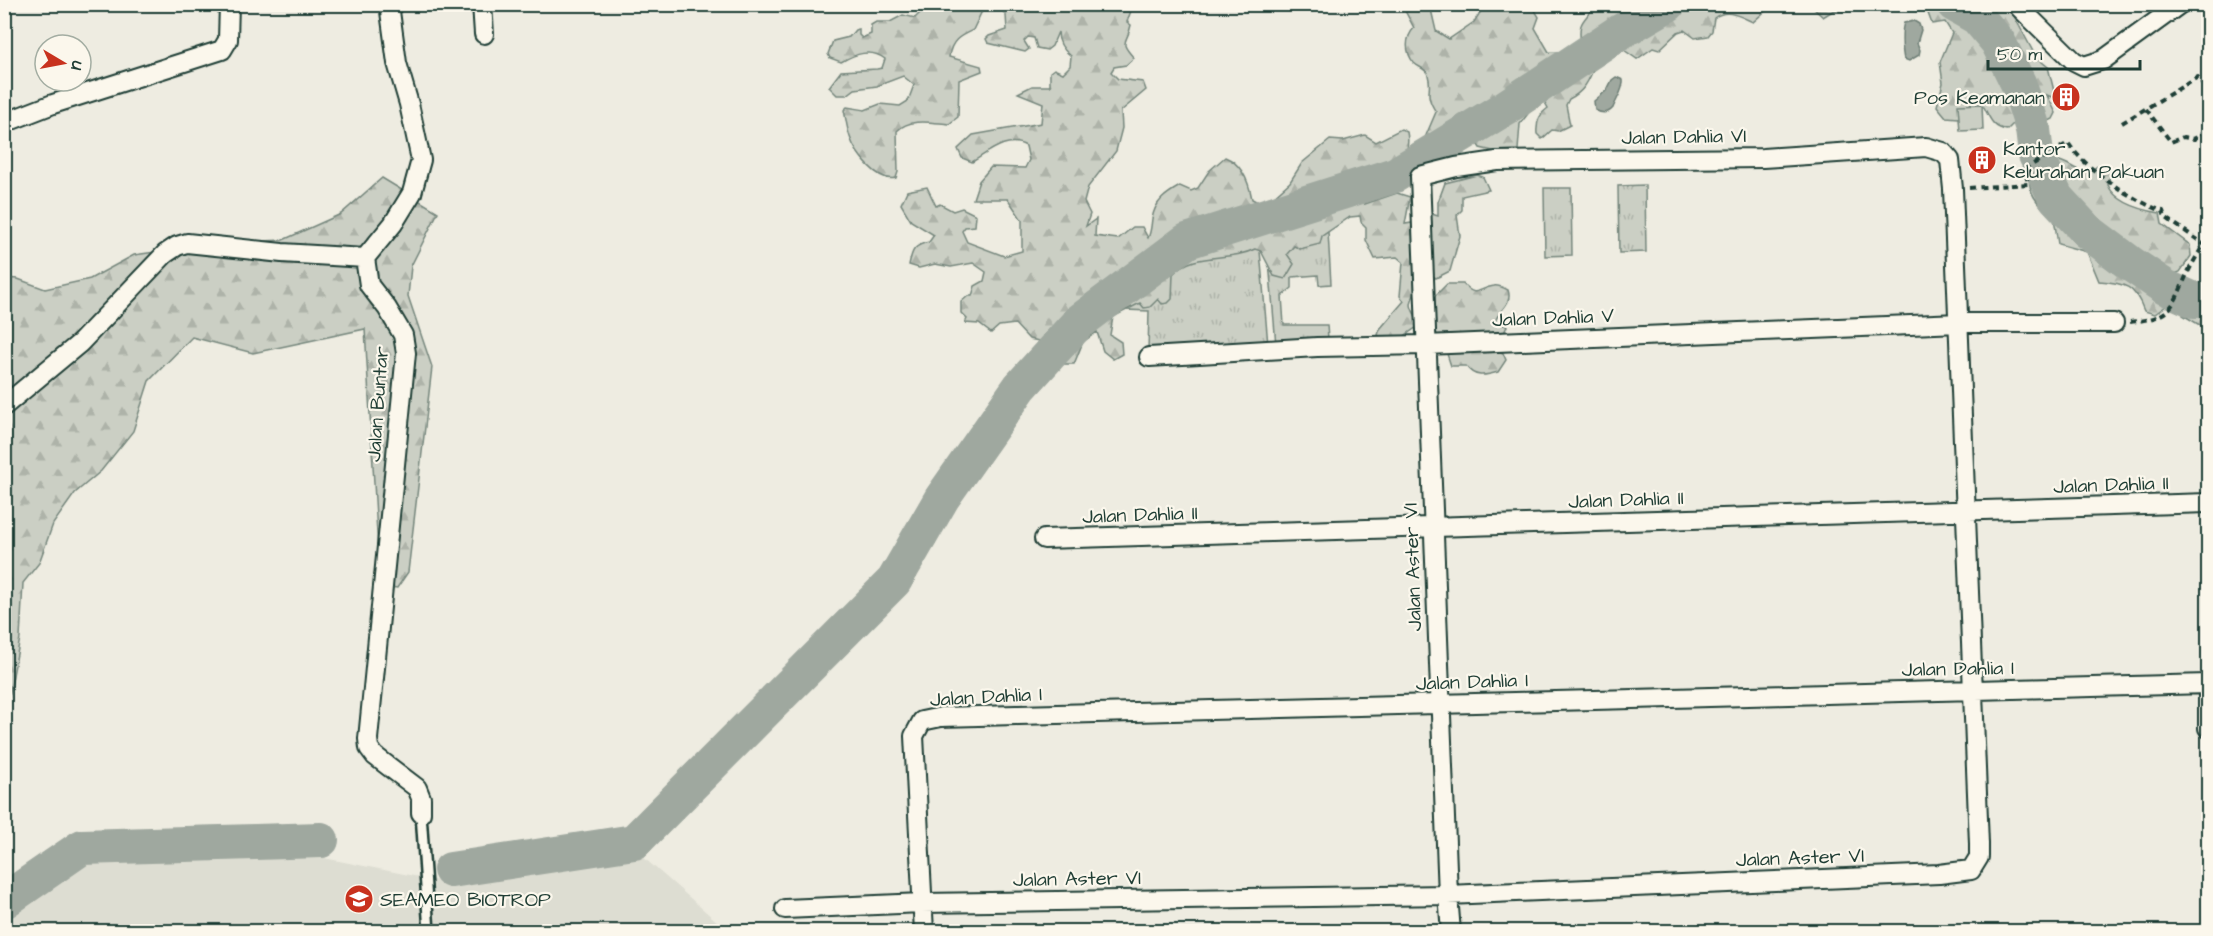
<svg xmlns="http://www.w3.org/2000/svg" width="2213" height="936" font-family="'Architects Daughter',sans-serif">
	<defs>
		<pattern id="grass-tufts" width="24" height="20" patternUnits="userSpaceOnUse" patternTransform="scale(1.5)"><rect width="24" height="20" fill="#cbcfc4"/><path d="M3 7l-1-3M5 7V3M7 7l1-3M15 17l-1-3M17 17v-4M19 17l1-3" fill="none" stroke="#aeb3a9"/></pattern>
		<pattern id="forest-firs" width="22" height="20" patternUnits="userSpaceOnUse" patternTransform="scale(1.5)"><rect width="22" height="20" fill="#cbcfc4"/><path d="M5 1l3.5 6h-7zM16 11l3.5 6h-7z" fill="#aeb3a9"/></pattern>
	</defs>
	<rect width="100%" height="100%" fill="#eeece1"/>
	<filter id="ink" filterUnits="userSpaceOnUse"><feTurbulence type="fractalNoise" baseFrequency=".0167" numOctaves="2"/><feDisplacementMap in="SourceGraphic" scale="12" xChannelSelector="R" yChannelSelector="G"/><feConvolveMatrix kernelMatrix="1 2 1 2 8 2 1 2 1" color-interpolation-filters="sRGB"/></filter>
	<g filter="url(#ink)">
		<path fill="#ddddd2" d="M636 851 728 931 5 932V916L82 857 324 858 449 883Z"/>
		<path fill="url(#grass-tufts)" stroke="#75867c" stroke-width="1.5" d="M1645 185 1646 252 1619 253 1618 186Z
			M1544 188H1571L1572 255 1545 256Z
			M1328 232 1331 284 1319 285 1318 275 1292 277V288L1282 296 1284 325H1327L1328 339 1276 345 1268 249Z
			M1259 239 1268 345 1148 353 1149 311 1104 309 1169 263Z"/>
		<path fill="url(#forest-firs)" stroke="#75867c" stroke-width="1.5" d="M997 4 1133 5 1127 22 1131 25C1127 45 1118 40 1134 58L1126 65 1114 67 1111 72 1118 79 1143 82 1146 90 1121 111 1122 128 1116 151 1088 187 1084 202 1090 214 1086 226 1096 219 1095 236 1118 239 1133 227H1142L1148 238C1151 232 1151 226 1152 219 1155 201 1166 194 1180 186L1191 191 1198 188 1209 171 1225 157C1243 164 1249 183 1252 199L1264 205 1290 182 1302 163 1330 140 1343 141 1365 135 1376 142 1401 129 1407 132C1411 150 1402 160 1404 178L1384 194 1367 199 1365 204 1397 193 1410 197 1405 224 1418 222 1425 212 1438 216V202L1445 183 1477 175 1483 177 1489 190 1462 196V210L1457 215 1460 236 1450 271 1436 278 1420 266C1420 272 1420 280 1417 287 1411 304 1407 302 1418 320L1417 327 1404 336 1376 341 1380 329 1404 301 1400 296 1403 262 1397 257 1375 259 1366 240V227L1361 222 1360 216 1350 217 1322 236 1320 244 1300 249 1294 246 1287 254 1294 264 1285 279 1274 276 1261 251 1255 249C1229 262 1194 251 1173 274L1172 299 1168 303 1162 304 1158 299 1150 307 1144 308 1140 303 1113 317 1110 335 1121 342 1122 354 1113 359 1103 351 1097 332 1083 342 1074 364H1062L1057 368 1054 338 1071 326 1076 312 1085 304 1071 308 1063 328 1039 341 1029 339 1015 324 999 326 991 333 979 324 965 323 967 319 961 313V302L968 296H972L975 286 984 281 986 272 973 263 951 267 935 264 919 268 909 265C912 250 914 245 929 242L934 235 911 221 901 204 907 191 927 187 936 206 940 204 953 211 962 208 976 215 975 226 965 227 962 231 967 242 1004 256 1022 251V220L1008 199H973L979 181 991 167 1025 168 1029 160 1026 146C1007 135 989 152 972 162L962 158 958 149 973 135 1041 123 1043 103 1018 93 1032 86H1050V72L1054 69 1063 73 1070 66 1071 56C1063 50 1058 42 1058 32L1052 46 1047 50 1037 48 1034 38 1028 37 1024 41 1029 49 1025 52 988 43 986 39 989 36 1007 30 1006 15Z
			M935 5H989L982 11 973 30C960 36 951 40 949 57L981 66 982 71 959 80 958 117 949 124C933 123 910 117 897 131L898 172 896 178C878 183 855 153 850 137 847 129 846 119 844 110L847 107 865 110 880 104 900 106 908 101 914 85 903 76 877 86 855 89 847 95H837L829 87 841 71 877 69 882 68 885 59C871 48 855 54 841 62L830 58 828 54 833 41 849 37 855 30 859 29V35L862 38 871 34V25L876 22H890L903 15 915 18 925 8Z
			M1402 5H1430L1436 31 1449 39 1474 22 1483 8 1482 5H1532L1539 17 1535 28 1549 52C1560 53 1572 51 1581 44 1577 19 1585 22 1595 5H1772L1753 22C1739 16 1727 8 1714 18L1712 31 1708 36 1695 38 1684 30 1678 32 1659 50 1653 48 1637 59 1621 48C1585 54 1600 84 1569 99L1566 105 1570 125 1558 131 1552 130 1542 139 1537 134C1536 123 1539 114 1548 108L1544 101 1537 102 1520 124 1518 150 1493 151 1480 148 1471 134 1465 135 1444 161 1439 156 1437 145 1425 147 1424 140 1436 112C1423 92 1433 92 1428 75 1426 68 1419 68 1414 63 1405 52 1405 38 1414 28Z
			M1810 5H1885L1879 12 1860 7 1847 11 1834 10 1823 17Z
			M1925 5H2008L2036 57 2048 67 2056 99 2047 95 2056 113 2053 119 2033 129 2022 120 2016 121 2007 130C1993 128 1990 119 1984 107L1971 103 1959 118 1946 117 1937 106 1943 83 1940 62 1952 33 1945 22 1932 24Z
			M2050 158C2057 160 2064 162 2069 165 2084 174 2086 175 2100 164L2107 165 2110 176 2108 185C2116 203 2142 210 2160 213L2162 224 2190 245 2191 256 2180 272 2172 275 2157 273 2154 284 2170 295 2173 301 2155 314 2144 311C2134 284 2125 284 2099 281L2087 252 2058 244 2054 218C2037 204 2026 192 2030 170L2043 159Z
			M382 178 438 212 411 266 408 296 432 367 408 572 397 588 383 586 379 568 365 329 253 353 192 337 149 381 133 431 101 471 75 493 53 524 39 563 23 583 20 638 5 718V278L18 279 45 289 90 279 134 255 220 243 283 240 341 214Z
			M1447 284H1463C1477 299 1478 288 1494 286 1498 285 1504 288 1508 290 1513 304 1499 309 1495 322L1507 326 1504 333 1478 343 1503 353 1506 360 1498 372C1485 376 1474 378 1466 366H1451L1447 354 1455 344 1434 340 1429 302Z
			M2208 294V348V330L2183 315V308L2194 300Z"/>
		<path fill="#cbcfc4" stroke="#75867c" stroke-width="1.5" d="M1982 104 1983 130 1960 131 1958 105Z"/>
		<path fill="#9fa89f" stroke="#6c7d74" stroke-width="1.5" d="M1914 21 1919 24 1921 30 1917 43 1920 50 1919 55 1909 61 1904 59C1902 51 1901 30 1904 23Z
			M1616 77 1623 80C1624 89 1616 100 1613 108 1608 114 1602 114 1595 110L1594 101 1607 90 1612 80Z"/>
		<g fill="none" stroke-linecap="round" stroke-linejoin="round">
			<path stroke="#9fa89f" stroke-width="36" d="M1954 4 1977 17 1998 42 2019 85 2033 129 2036 155 2056 198 2087 231 2131 264 2165 287 2194 300H2208
				M451 870 634 842 894 581 942 498 1020 387 1079 322 1187 241 1395 175 1505 108 1615 35 1668 4
				M4 901 82 847 321 840"/>
			<g stroke="#1f3d34" stroke-width="14">
				<path id="service" d="M421 813 429 932"/>
			</g>
			<g stroke="#1f3d34" stroke-width="22">
				<path id="minor" d="M389 4 397 63 409 104 421 160 412 193 393 224 365 258 369 285 387 308 403 335 406 353 368 739 369 748 375 756 417 788 421 798V813
					M482 4 484 34
					M2016 4 2074 61 2084 66 2103 60 2180 4
					M4 123 53 104 222 50 228 40 229 4
					M1149 357 1317 347 1426 345 1959 323H2114
					M4 406 80 343 165 254 177 246 187 243 282 253 365 258
					M1044 539 2208 503
					M2208 685V728
					M785 909 922 903 1448 895 1939 874 1971 870 1979 857V844L1953 189 1950 160 1943 152 1926 147 1763 158 1497 161 1456 167 1420 176 1448 895 1451 932
					M924 932 914 736 922 721 941 717 2208 684"/>
			</g>
			<path stroke="#1f3d34" stroke-width="4" stroke-dasharray="6 4.5" stroke-linecap="butt" d="M2146 109 2171 142 2183 137 2194 139 2208 129
				M2122 123 2198 77 2208 92
				M1969 188 2028 184 2025 169 2068 143C2086 169 2132 201 2163 211L2165 217 2208 247
				M2130 322C2171 318 2172 309 2187 274 2192 264 2198 254 2204 244"/>
			<use href="#service" stroke="#fbf7ec" stroke-width="9"/>
			<use href="#minor" stroke="#fbf7ec" stroke-width="18"/>
		</g>
	</g>
	<defs>
		<g id="building-disc" transform="scale(1.5)"><circle r="9.5" fill="#c8321e" stroke="#fbf7ec"/><path d="M-4-6H4V6H1V3H-1V6H-4ZM-2.5-4.3h1.7v1.8h-1.7ZM.8-4.3h1.7v1.8H.8ZM-2.5-1h1.7V.8h-1.7ZM.8-1h1.7V.8H.8Z" fill="#fff"/></g>
		<g id="school-disc" transform="scale(1.5)"><circle r="9.5" fill="#c8321e" stroke="#fbf7ec"/><path d="M0-5L7-2L0 1L-7-2ZM-4 1L0 2.5L4 1V4Q0 6-4 4Z" fill="#fff"/></g>
	</defs>
	<g fill-rule="evenodd">
		<use href="#building-disc" x="2066" y="97"/>
		<use href="#building-disc" x="1982" y="160"/>
		<use href="#school-disc" x="359" y="899"/>
	</g>
	<g text-anchor="middle" stroke-width="4.5" stroke-linejoin="round" paint-order="stroke">
		<g font-size="20" fill="#1f3d34" stroke="#fbf7ec" text-anchor="start">
			<text x="2045" y="104" text-anchor="end">Pos Keamanan</text>
			<text x="2003" y="155">Kantor<tspan x="2003" dy="23">Kelurahan Pakuan</tspan></text>
			<text x="380" y="906">SEAMEO BIOTROP</text>
		</g>
		<g font-size="20" fill="#1f3d34" stroke="#fbf7ec">
			<text transform="translate(1684 136) rotate(-1)" y="7">Jalan Dahlia VI</text>
			<text transform="translate(1553 317) rotate(-2)" y="7">Jalan Dahlia V</text>
			<text transform="translate(377 404) rotate(-86)" y="7">Jalan Buntar</text>
			<text transform="translate(2111 484) rotate(-2)" y="7">Jalan Dahlia II</text>
			<text transform="translate(1626 499) rotate(-2)" y="7">Jalan Dahlia II</text>
			<text transform="translate(1140 514) rotate(-2)" y="7">Jalan Dahlia II</text>
			<text transform="translate(1412 567) rotate(-92)" y="7">Jalan Aster VI</text>
			<text transform="translate(1958 668) rotate(-1)" y="7">Jalan Dahlia I</text>
			<text transform="translate(1472 681) rotate(-2)" y="7">Jalan Dahlia I</text>
			<text transform="translate(986 696) rotate(-3)" y="7">Jalan Dahlia I</text>
			<text transform="translate(1800 857) rotate(-2)" y="7">Jalan Aster VI</text>
			<text transform="translate(1077 878) rotate(-1)" y="7">Jalan Aster VI</text>
		</g>
	</g>
	<rect width="2213" height="936" fill="none" stroke="#fbf7ec" stroke-width="24"/>
	<rect x="12" y="12" width="2189" height="912" fill="none" stroke="#1f3d34" stroke-width="2" filter="url(#ink)"/>
	<g transform="translate(63 63) rotate(100)"><circle r="28" fill="#fbf7ec" stroke="#a3ada2" stroke-width="1.5"/>
	<path d="M0-4.5L10 22L0 15L-10 22Z" fill="#c8321e"/>
	<text y="-9" font-size="16" font-weight="bold" text-anchor="middle" fill="#1f3d34">U</text>
	</g>
	<path d="M1988 60v9h152v-9" fill="none" stroke="#1f3d34" stroke-width="3"/>
	<text x="1997" y="60" font-size="18" fill="#1f3d34" stroke="#fbf7ec" stroke-width="4.5" paint-order="stroke">50 m</text>
</svg>
